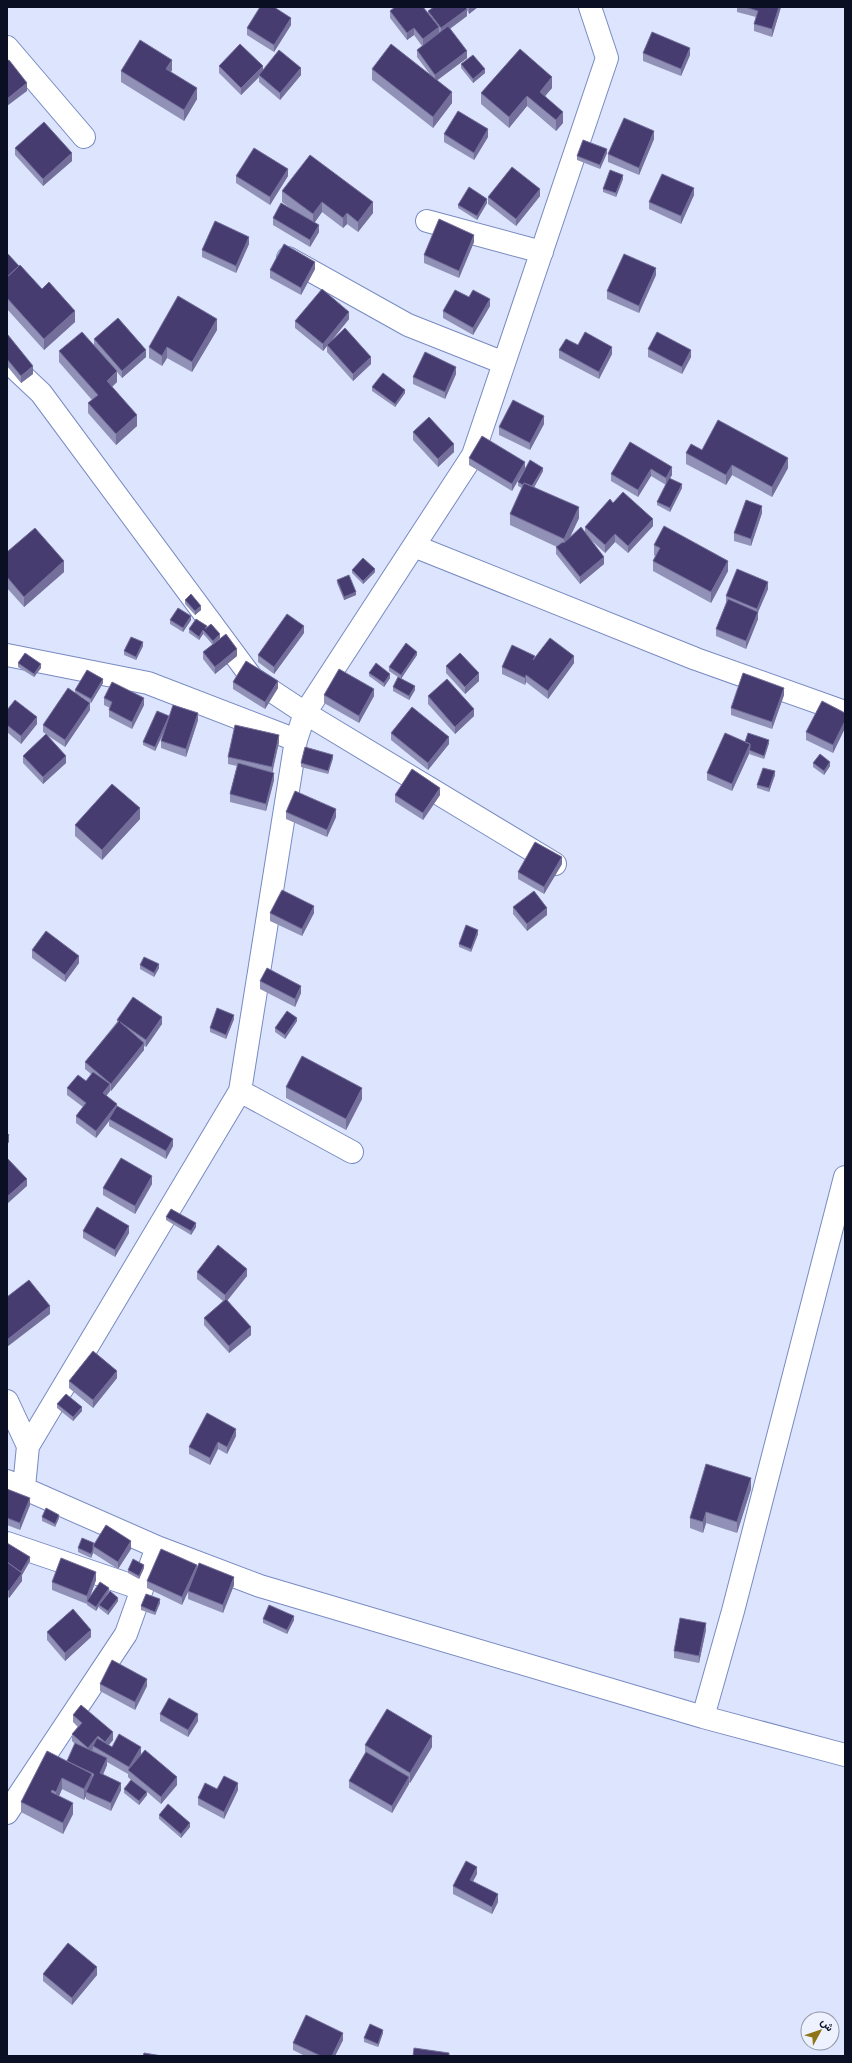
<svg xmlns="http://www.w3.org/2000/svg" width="852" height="2063" font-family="'Noto Serif',Vazirmatn,serif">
	<rect width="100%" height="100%" fill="#dce5fd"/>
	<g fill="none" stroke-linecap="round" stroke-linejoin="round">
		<g stroke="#788ac2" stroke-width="24">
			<path id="minor" d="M7 47 84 137
				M427 221 542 252
				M288 258 408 325 504 363
				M7 361 41 393 252 678 305 713 555 864
				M414 546 696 659 845 712
				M7 655 148 683 296 740
				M240 1091 352 1152
				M7 1401 28 1446
				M7 1481 157 1547 260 1586 703 1717 845 1755
				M24 1487 28 1446 240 1091 296 740 305 713 473 455 607 58 590 7
				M7 1543 142 1589
				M703 1717 733 1611 845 1177
				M7 1813 126 1634 157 1547"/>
		</g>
		<use href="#minor" stroke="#fff" stroke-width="22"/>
	</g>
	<path fill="#9190b6" d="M434 7H478L469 14 467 10V16L450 29 467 58 437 80 452 103 433 128 372 80V69L429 73 417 57V50L422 46 414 35 407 40 390 18V11L428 13V11Z
		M737 7H781L772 37 754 31V24L756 17 737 12Z
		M291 25 274 52 247 35V28Z
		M643 53 690 55 681 76 643 61Z
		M461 64 485 73 473 83 461 68Z
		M219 66 263 70 301 75 280 100 259 82V77L241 95 219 73Z
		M172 70 171 72 197 99 184 121 121 82V71Z
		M552 88 545 96 563 123 556 131 527 106 509 128 481 104V93Z
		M444 134 488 137 474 160 444 142Z
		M654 139 639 175 608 162V154Z
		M15 148 72 161 43 186 15 155Z
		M607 153 600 169 577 160V156Z
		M236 176H288L270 205 236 183Z
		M623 179 616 197 603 192V189Z
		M282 191 373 213 358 232 347 224 343 228 322 212 314 223 319 232 310 247 273 225V218L294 211 282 202Z
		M694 195 681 224 649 209V202Z
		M540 196 516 226 488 204V197Z
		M487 203 477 220 458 208V205Z
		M474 242 459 278 424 263V255Z
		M249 244 236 273 202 257V250Z
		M7 253 19 266 75 322 44 350 7 309Z
		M315 269 301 295 270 278V270Z
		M656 275 639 313 607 299V291Z
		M469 297 490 306 473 335 443 318V311Z
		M349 319 332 340 371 364 353 381 327 352V346L323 351 295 328V321Z
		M217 330 192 372 167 358 162 366 149 358V347Z
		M7 335 33 374 21 383 7 366Z
		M94 339 146 357 122 378 117 372V382L112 387 137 426 116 445 88 413V403L92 400 59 362V351L94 346Z
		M578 345 612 354 599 379 559 358V350Z
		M648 349 691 357 682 374 648 357Z
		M456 374 445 399 413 384V377Z
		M372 387 405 393 395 407 372 391Z
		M544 424 530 450 499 435V427Z
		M413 432 454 452 438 467 413 440Z
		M630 442 672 475 670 478 682 488 670 512 657 505V502L666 485 651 476 638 497 611 481V474Z
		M702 450 788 468 772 497 732 475 726 485 686 464V453Z
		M469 458 525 462 512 491 469 465Z
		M543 471 534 487 579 518 570 537 585 533V527L613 503 653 526 628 553 615 542 605 553 589 538 604 564 580 584 556 554V547H557L510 525V514L522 488 518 486V482Z
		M762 513 751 546 734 541V533Z
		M654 545 728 571 711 603 653 571V561L655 556 654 555Z
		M7 552 64 572 24 607 7 588Z
		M352 570 375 572 363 584 352 573Z
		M337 580 356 595 344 600 337 583Z
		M768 589 758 612V619L746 649 716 636V629L726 603V596Z
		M185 600 201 610 195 615 185 604Z
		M170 620H191L183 632 170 624Z
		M207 627 220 638 213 644 203 634 199 640 189 633V629Z
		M304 633 274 674 258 662V655Z
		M143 646 136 660 124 655V651Z
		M203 652 237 656 215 674 203 659Z
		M417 655 401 678 415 690 409 700 393 691V687L398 677 389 671V667Z
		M535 658 574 663 548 699 526 682 525 685 502 674V667Z
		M18 663 41 668 34 677 18 667Z
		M446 666 479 681 465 694 446 673Z
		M369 673 390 678 384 687 369 676Z
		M233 682 278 688 265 709 233 689Z
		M103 683 91 703 79 695 90 710 65 747 47 735 66 763 43 784 23 763V756L46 734 43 732V725L75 693V690Z
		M324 695 374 696 359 723 324 703Z
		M784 695 772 729 731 715V708Z
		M428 696 474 716 455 734 428 704Z
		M104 698 144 705 132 729 109 717V710L110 708 104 705Z
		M7 710 37 724 21 744 7 732Z
		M845 713V728L833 753 806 740V732Z
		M169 716 198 720 186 757 161 748V741L164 732 155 751 143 745V742Z
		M391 733 449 744 428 770 391 740Z
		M279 742 272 772 274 780 266 811 230 802V794L237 766 228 764V757Z
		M745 742 769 743 764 759 749 754 732 791 707 780V773Z
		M333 758 328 774 301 767V763Z
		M813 763 830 766 824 775 813 767Z
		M775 775 769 792 757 788V785Z
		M395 795H440L423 820 395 802Z
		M286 812 336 817 327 837 286 819Z
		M140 819 102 860 75 836V825Z
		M562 864 544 894 518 879V872Z
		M513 907 547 915 527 931 513 914Z
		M270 913H314L302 936 270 921Z
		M478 934 471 952 459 947V944Z
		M32 950 79 963 65 982 32 958Z
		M140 965 159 968 154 977 140 969Z
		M260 981 301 993 295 1007 260 989Z
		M234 1019 226 1039 210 1032V1028Z
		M117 1020 162 1024 146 1047 144 1046V1050L111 1091 110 1090V1091L106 1096 117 1106 173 1146 166 1159 109 1126V1121L96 1138 76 1123V1116L83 1107 67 1095V1088L86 1081 91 1074 85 1069V1062L117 1022Z
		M297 1021 285 1039 275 1032V1028Z
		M286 1087 362 1099 346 1130 286 1098Z
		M152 1184 135 1214 103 1195V1188Z
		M166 1217 196 1227 191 1235 166 1220Z
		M83 1231 129 1233 115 1257 83 1238Z
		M197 1272 247 1276 227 1301 251 1335 229 1353 204 1325V1318L223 1301 197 1279Z
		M117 1378 93 1408 69 1388V1381Z
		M57 1404 82 1411 73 1421 57 1408Z
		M236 1436 227 1454 218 1449 210 1465 189 1454V1447Z
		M7 1489 30 1505 20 1530 7 1525Z
		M751 1489 737 1533 706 1523 703 1533 690 1528V1518Z
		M42 1517 59 1518 55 1527 42 1521Z
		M7 1543 30 1561 22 1575V1581L9 1598 7 1596Z
		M94 1543 131 1549 118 1569 93 1553 91 1558 78 1552V1548Z
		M144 1568 139 1579 128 1573V1570Z
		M197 1569 234 1585 223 1613 188 1599V1592L182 1605 147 1588V1581Z
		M96 1580 89 1599 109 1591 106 1596 118 1601 108 1615 99 1608V1606L96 1611 87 1605V1603V1604L52 1590V1582Z
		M160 1603 155 1615 141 1610V1606Z
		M263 1619 294 1620 287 1634 263 1623Z
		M706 1630 699 1663 674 1658V1651Z
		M47 1632 91 1637 65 1661 47 1640Z
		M100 1684 147 1686 135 1710 100 1691Z
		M160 1714 198 1721 188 1737 160 1721Z
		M73 1715 113 1740 109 1745 112 1747 141 1754 139 1757 177 1785 161 1804 147 1792V1795L139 1805 124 1793V1789L131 1780 128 1777V1774L107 1762V1765L103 1775 121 1790 111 1811 86 1799V1796L84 1800 62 1789 59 1796 73 1814 63 1834 21 1812V1802L67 1761 75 1744 72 1741V1734L78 1727 73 1722Z
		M365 1745 432 1747 410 1783H409V1784L392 1813 349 1788V1781L365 1753Z
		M217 1789 238 1790 224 1819 198 1805V1798Z
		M159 1815 190 1827 181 1838 159 1819Z
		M477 1874 473 1881 498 1902 492 1914 453 1894V1886Z
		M43 1974 97 1975 72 2005 43 1981Z
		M383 2033 378 2047 364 2042V2038Z
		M343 2040 335 2056H305L293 2050V2043Z"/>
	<path fill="#736f9a" d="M469 7H478L469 14Z
		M779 7H781L772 37V29Z
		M467 9V16L441 35V28Z
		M291 18V25L274 52V45Z
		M439 27V34L423 47V39Z
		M414 28V35L407 40V33Z
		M690 48V55L681 76V69Z
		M467 51V58L435 82V75Z
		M172 60V70L166 80V69Z
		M263 66V73L259 75V77L241 95V88Z
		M301 68V75L280 100V93Z
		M485 69V73L473 83V79Z
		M552 77V88L540 102V92Z
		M27 83V91L7 106V99Z
		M197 88V99L184 121V110Z
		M452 92V103L433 128V117Z
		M527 96V106L509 128V117Z
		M563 112V123L556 131V120Z
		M488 129V137L474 160V153Z
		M654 131V139L639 175V168Z
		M607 149V153L600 169V165Z
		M72 153V161L43 186V179Z
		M288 169V176L270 205V197Z
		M623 175V179L616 197V193Z
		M694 188V195L681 224V216Z
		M540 189V196L516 226V219Z
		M487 199V203L477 220V216Z
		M322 202V212L313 225V214Z
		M373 202V213L358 232V222Z
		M347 213V224L343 228V218Z
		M319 225V232L310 247V240Z
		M474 235V242L459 278V271Z
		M249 237V244L236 273V266Z
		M315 262V269L301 295V288Z
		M656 268V275L639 313V306Z
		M490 299V306L473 335V328Z
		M75 311V322L44 350V339Z
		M349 312V319L327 346V345V346L323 351V344Z
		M217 319V330L192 372V362Z
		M167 347V358L162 366V356Z
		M612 347V354L599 379V372Z
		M146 350V357L122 378V371Z
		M691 350V357L682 374V367Z
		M371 357V364L353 381V374Z
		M33 366V374L21 383V376Z
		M456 367V374L445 399V392Z
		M117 371V382L107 391V381Z
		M405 390V393L395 407V404Z
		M137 415V426L116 445V434Z
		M544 416V424L530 450V443Z
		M454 444V452L438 467V459Z
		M788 458V468L772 497V487Z
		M525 462V469L512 491V484Z
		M732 465V475L726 485V475Z
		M672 467V475L666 485V478Z
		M543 468V471L531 493V490Z
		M651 469V476L638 497V490Z
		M682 484V488L670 512V508Z
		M762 506V513L751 546V539Z
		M579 507V518L564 550V539Z
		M653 519V526L628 553V546Z
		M615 534V542L605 553V545Z
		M604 557V564L580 584V577Z
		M64 561V572L24 607V597Z
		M728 561V571L711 603V592Z
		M375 569V572L363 584V581Z
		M768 582V589L758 612V619L746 649V641L757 616V609Z
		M356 592V595L344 600V597Z
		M201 606V610L195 615V611Z
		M191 616V620L183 632V628Z
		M304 626V633L274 674V667Z
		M203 630V634L199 640V637Z
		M220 634V638L213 644V641Z
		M143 642V646L136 660V657Z
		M237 649V656L215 674V667Z
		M417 652V655L401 679V675Z
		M574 656V663L548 699V691Z
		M41 664V668L34 677V674Z
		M479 673V681L465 694V687Z
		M390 674V678L384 687V683Z
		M526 675V682L525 685V678Z
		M103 679V683L91 703V699Z
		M278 681V688L265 709V702Z
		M415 686V690L409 700V696Z
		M784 688V695L772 729V722Z
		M374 689V696L359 723V716Z
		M144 698V705L132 729V722Z
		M90 703V710L65 747V740Z
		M474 709V716L455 734V727Z
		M198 713V720L186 757V749Z
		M169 716V720L155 751V747Z
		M37 717V724L21 744V736Z
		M845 721V728L833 753V745Z
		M279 735V742L272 774V767Z
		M449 737V744L428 770V763Z
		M769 740V743L764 759V756Z
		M750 744V751L749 750V754L732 791V784Z
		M333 755V758L328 774V771Z
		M66 756V763L43 784V777Z
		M830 762V766L824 775V771Z
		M775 771V775L769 792V788Z
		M274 773V780L266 811V804Z
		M440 788V795L423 820V813Z
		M140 808V819L102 860V850Z
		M336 809V817L327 837V830Z
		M562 857V864L544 894V887Z
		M314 906V913L302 936V929Z
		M547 908V915L527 931V924Z
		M478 930V934L471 952V949Z
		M79 956V963L65 982V975Z
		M159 964V968L154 977V973Z
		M301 986V993L295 1007V999Z
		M234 1015V1019L226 1039V1035Z
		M162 1017V1024L146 1047V1040Z
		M297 1018V1021L285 1039V1035Z
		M144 1043V1050L111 1091V1084Z
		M110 1084V1091L103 1100V1093Z
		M362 1088V1099L346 1130V1119Z
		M117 1104V1111L109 1119V1121L96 1138V1131Z
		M9 1135V1142L7 1145V1138Z
		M173 1139V1146L166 1159V1151Z
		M152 1176V1184L135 1214V1206Z
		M27 1179V1186L7 1204V1197Z
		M196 1223V1227L191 1235V1231Z
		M129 1226V1233L115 1257V1250Z
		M247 1269V1276L225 1303V1295Z
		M50 1306V1314L7 1347V1340Z
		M251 1327V1335L229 1353V1346Z
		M117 1371V1378L93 1408V1400Z
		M82 1407V1411L73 1421V1417Z
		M236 1429V1436L227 1454V1447Z
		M218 1442V1449L210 1465V1458Z
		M751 1478V1489L737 1533V1522Z
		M30 1498V1505L20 1530V1523Z
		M706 1512V1523L703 1533V1522Z
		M59 1515V1518L55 1527V1524Z
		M131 1541V1549L118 1569V1562Z
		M93 1550V1553L91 1558V1554Z
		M30 1557V1561L22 1575V1581L9 1598V1591L21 1572Z
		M144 1565V1568L139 1579V1576Z
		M197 1565V1572L182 1605V1597Z
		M96 1572V1580L88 1602 87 1601V1604V1596Z
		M234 1577V1585L223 1613V1605Z
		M109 1588V1591L100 1605H99V1606L96 1611V1607Z
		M118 1598V1601L108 1615V1611Z
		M160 1599V1603L155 1615V1612Z
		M294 1616V1620L287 1634V1630Z
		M706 1623V1630L699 1663V1656Z
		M91 1630V1637L65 1661V1653Z
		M147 1679V1686L135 1710V1702Z
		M198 1714V1721L188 1737V1730Z
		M113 1732V1740L105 1749V1742Z
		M98 1736V1743L93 1746V1749L88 1755V1748Z
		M432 1736V1747L410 1783V1773Z
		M141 1747V1754L131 1772 129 1771V1767Z
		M107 1758V1765L100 1781V1773Z
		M92 1774V1785L86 1792V1796L84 1800V1789Z
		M177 1777V1785L161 1804V1797Z
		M409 1777V1784L392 1813V1806Z
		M62 1778V1789L56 1803V1792Z
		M121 1783V1790L111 1811V1803Z
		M238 1783V1790L224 1819V1812Z
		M147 1792V1795L139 1805V1801Z
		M73 1803V1814L63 1834V1823Z
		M190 1823V1827L181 1838V1834Z
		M477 1867V1874L470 1887V1880Z
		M498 1894V1902L492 1914V1907Z
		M97 1967V1975L72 2005V1998Z
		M383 2030V2033L378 2047V2044Z
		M343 2033V2040L335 2056H332Z"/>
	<path fill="#463c70" stroke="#736f9a" d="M260 7H274L291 18 274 45 247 28Z
		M395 7H423L439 27 423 39 414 28 407 33 390 11Z
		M434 7H465L467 9 441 28 428 11Z
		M745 7H779L772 29 754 24 758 11Z
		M448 26 467 51 435 75 417 50Z
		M652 32 690 48 681 69 643 53Z
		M140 40 172 60 166 69 197 88 184 110 121 71Z
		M240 44 263 66 241 88 219 66Z
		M391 44 452 92 433 117 372 69Z
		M520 49 552 77 540 92 563 112 556 120 527 96 509 117 481 93Z
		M279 50 301 68 280 93 259 75Z
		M473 55 485 69 473 79 461 64Z
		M9 60 27 83 7 99V61Z
		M458 111 488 129 474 153 444 134Z
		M624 118 654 131 639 168 608 154Z
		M44 122 72 153 43 179 15 148Z
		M583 140 607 149 600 165 577 156Z
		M254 148 288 169 270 197 236 176Z
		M310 155 373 202 358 222 347 213 343 218 322 202 313 214 282 191Z
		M512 167 540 189 516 219 488 197Z
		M610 170 623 175 616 193 603 189Z
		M662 174 694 188 681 216 649 202Z
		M469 187 487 199 477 216 458 205Z
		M281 203 319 225 310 240 273 218Z
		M439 219 474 235 459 271 424 255Z
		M215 221 249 237 236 266 202 250Z
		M284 244 315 262 301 288 270 270Z
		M7 253 19 266 7 277Z
		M624 254 656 268 639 306 607 291Z
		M20 265 42 289 49 282 75 311 44 339 7 298V277Z
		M322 289 349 312 323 344 295 321Z
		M455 290 469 297 473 290 490 299 473 328 443 311Z
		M178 296 217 319 192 362 167 347 162 356 149 347Z
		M118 318 146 350 122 371 94 339Z
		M345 328 371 357 353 374 327 345Z
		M82 332 117 371 107 381 137 415 116 434 88 403 98 395 59 351Z
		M585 332 612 347 599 372 559 350 566 339 578 345Z
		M657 332 691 350 682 367 648 349Z
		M7 335H8L33 366 21 376 7 359Z
		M425 352 456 367 445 392 413 377Z
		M383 373 405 390 395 404 372 387Z
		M513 400 544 416 530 443 499 427Z
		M429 417 454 444 438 459 413 432Z
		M718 420 788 458 772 487 732 465 726 475 686 453 691 444 702 450Z
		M482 436 525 462 512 484 469 458Z
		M630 442 672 467 666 478 651 469 638 490 611 474Z
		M530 460 543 468 532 486 524 483 523 485 518 482Z
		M669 478 682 484 670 508 657 502Z
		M524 483 579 507 564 539 510 514Z
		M623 492 653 519 628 546 615 534 605 545 585 527 610 499 613 503Z
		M746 500 762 506 751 539 734 533Z
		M664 526 728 561 711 592 653 561 660 548 654 545Z
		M581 527 604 557 580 577 556 547 563 542 564 543Z
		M35 528 64 561 24 597 7 577V552Z
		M363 558 375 569 363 581 352 570Z
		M737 569 768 582 757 609 726 596Z
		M349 575 356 592 344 597 337 580Z
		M191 594 201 606 195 611 185 600Z
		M728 599 758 612 746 641 716 629Z
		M178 608 191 616 183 628 170 620Z
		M287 614 304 626 274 667 258 655Z
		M196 619 207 626 205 629 211 624 220 634 213 641 203 630 199 637 189 629Z
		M226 634 237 649 215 667 203 652Z
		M131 637 143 642 136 657 124 651Z
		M550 638 574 656 548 691 526 675 525 678 502 667 512 645 535 656 533 660Z
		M406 643 417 652 401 675 389 667Z
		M25 653 41 664 34 674 18 663Z
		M460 653 479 673 465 687 446 666Z
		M246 661 278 681 265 702 233 682Z
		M376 663 390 674 384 683 369 673Z
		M339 669 374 689 359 716 324 695Z
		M87 670 103 679 91 699 75 690Z
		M743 673 784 688 772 722 731 708Z
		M398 677 415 686 409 696 393 687Z
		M447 679 474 709 455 727 428 696Z
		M112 682 144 698 132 722 109 710 112 702 104 698Z
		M68 688 90 703 65 740 43 725Z
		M15 700 37 717 21 736 7 725V710Z
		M822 701 845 713V721L833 745 806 732Z
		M173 705 198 713 186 749 161 741Z
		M412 707 449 737 428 763 391 733Z
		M157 711 169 716 155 747 143 742Z
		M235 725 279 735 272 767 228 757Z
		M725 733 750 744 732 784 707 773Z
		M748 733 769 740 764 756 749 750 750 748V744L745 742Z
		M46 734 66 756 43 777 23 756Z
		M305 747 333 755 328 771 301 763Z
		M820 754 830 762 824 771 813 763Z
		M238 763 274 773 266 804 230 794Z
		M763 768 775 771 769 788 757 785Z
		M412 769 440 788 423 813 395 795Z
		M112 784 140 808 102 850 75 825Z
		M295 791 336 809 327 830 286 812Z
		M535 842 562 857 544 887 518 872Z
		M282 890 314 906 302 929 270 913Z
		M534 891 547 908 527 924 513 907Z
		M466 925 478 930 471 949 459 944Z
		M46 931 79 956 65 975 32 950Z
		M144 957 159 964 154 973 140 965Z
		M267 968 301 986 295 999 260 981Z
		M133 997 162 1017 146 1040 120 1022 144 1043 111 1084 85 1062 119 1021 117 1020Z
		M217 1008 234 1015 226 1035 210 1028Z
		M287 1011 297 1018 285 1035 275 1028Z
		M302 1056 362 1088 346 1119 286 1087Z
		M93 1072 110 1084 103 1093 117 1104 96 1131 76 1116 86 1103 67 1088 78 1075 86 1081Z
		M117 1106 173 1139 166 1151 109 1119Z
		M7 1133 9 1135 7 1138Z
		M7 1158 27 1179 7 1197Z
		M121 1158 152 1176 135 1206 103 1188Z
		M97 1207 129 1226 115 1250 83 1231Z
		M171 1209 196 1223 191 1231 166 1217Z
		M218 1245 247 1269 225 1295 197 1272Z
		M29 1280 50 1306 7 1340V1297Z
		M226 1299 251 1327 229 1346 204 1318Z
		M93 1351 117 1371 93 1400 69 1381Z
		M66 1394 82 1407 73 1417 57 1404Z
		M207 1413 236 1429 227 1447 218 1442 210 1458 189 1447Z
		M706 1464 751 1478 737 1522 706 1512 703 1522 690 1518Z
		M7 1489 30 1498 20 1523 7 1518Z
		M46 1508 59 1515 55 1524 42 1517Z
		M106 1525 131 1541 118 1562 93 1546Z
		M82 1538 94 1543 93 1546V1550L91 1554 78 1548Z
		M7 1543 30 1557 21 1572 7 1562Z
		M161 1549 197 1565 182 1597 147 1581Z
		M61 1558 96 1572 87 1596 52 1582Z
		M133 1559 144 1565 139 1576 128 1570Z
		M7 1562 22 1573 9 1591 7 1589Z
		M199 1563 234 1577 223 1605 188 1591Z
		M100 1582 109 1588 96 1607 87 1601Z
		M110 1591 118 1598 108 1611 99 1605Z
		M146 1594 160 1599 155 1612 141 1606Z
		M269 1605 294 1616 287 1630 263 1619Z
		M73 1609 91 1630 65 1653 47 1632Z
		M680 1618 706 1623 699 1656 674 1651Z
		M112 1660 147 1679 135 1702 100 1684Z
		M169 1698 198 1714 188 1730 160 1714Z
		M81 1705 113 1732 105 1742 98 1736 88 1748 72 1734 82 1723 73 1715Z
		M387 1709 432 1736 410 1773 365 1745Z
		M119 1734 141 1747 129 1767 93 1746 97 1738 112 1747Z
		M75 1743 107 1758 100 1773 121 1783 111 1803 86 1792 94 1774 67 1761Z
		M145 1750 177 1777 161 1797 128 1770Z
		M47 1751 92 1774 84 1789 62 1778 56 1792 52 1790 51 1792 73 1803 63 1823 21 1802Z
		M366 1752 409 1777 392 1806 349 1781Z
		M224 1776 238 1783 224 1812 198 1798 205 1783 217 1789Z
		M131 1780 147 1792 139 1801 124 1789Z
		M168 1804 190 1823 181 1834 159 1815Z
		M466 1861 477 1867 470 1880 498 1894 492 1907 453 1886Z
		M68 1943 97 1967 72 1998 43 1974Z
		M306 2015 343 2033 332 2056H321L293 2043Z
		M370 2024 383 2030 378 2044 364 2038Z
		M414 2048 449 2053V2056H413Z
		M144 2053 162 2056H143Z"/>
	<rect width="852" height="2063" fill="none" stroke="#0a0f23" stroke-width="16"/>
	<g transform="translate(820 2031) rotate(50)"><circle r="19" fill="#eef2ff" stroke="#9397a7"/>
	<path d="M0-3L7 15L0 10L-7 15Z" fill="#8e7317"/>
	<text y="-6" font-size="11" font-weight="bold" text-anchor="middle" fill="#0a0f23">ش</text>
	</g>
</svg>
